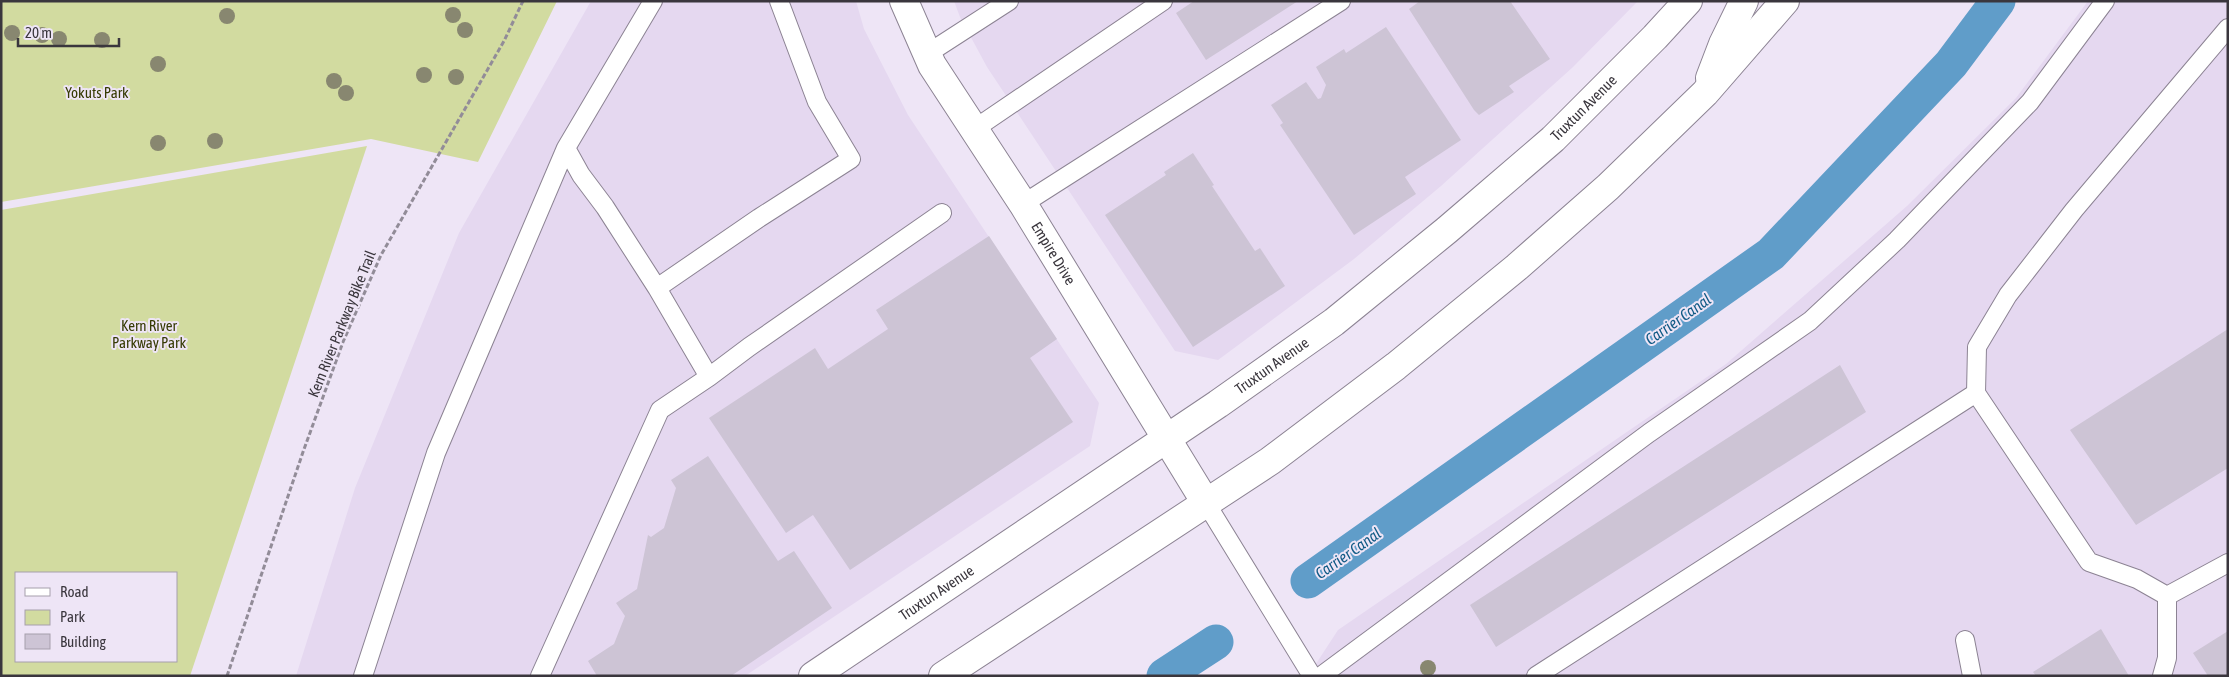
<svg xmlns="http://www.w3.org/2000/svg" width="2229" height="677" font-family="'Asap Condensed',sans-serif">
	<rect width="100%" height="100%" fill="#eee5f6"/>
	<path fill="#e5d8f0" d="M591 1H856L864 29 908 115 1099 403 1090 446 745 676H296L355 488 459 233Z
		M954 1H1638L1573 67 1441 186 1354 259 1218 360 1175 351 987 67 960 17Z
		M2088 1H2228V676H1308L1338 630 1726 364 1907 206 2016 98Z"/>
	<path fill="#d2dba0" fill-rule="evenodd" d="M1 1H557L478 162 371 139 1 202Z
		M367 146 190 676H1V210ZM16 573H176V661H16Z"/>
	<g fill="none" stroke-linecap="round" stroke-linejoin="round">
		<path stroke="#609dc9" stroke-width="35" d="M1308 581 1771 254 1951 64 1998 1
			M1164 676 1216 642"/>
	</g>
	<path fill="#cdc4d5" d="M1194 1H1298L1206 60 1176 13Z
		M1420 1H1510L1550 59 1509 86 1514 92 1479 115 1474 110 1409 9Z
		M1386 27 1461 140 1405 177 1416 194 1354 235 1280 125 1283 123 1271 105 1306 82 1318 99 1321 98 1326 85 1316 67 1344 49 1346 53Z
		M1193 153 1214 185 1212 186 1255 251 1260 248 1285 286 1193 347 1105 215 1166 175 1164 172Z
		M989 236 1057 339 1030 358 1073 422 850 570 813 515 786 533 709 418 815 348 828 369 888 329 876 310Z
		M2228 329V468L2136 525 2070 430Z
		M1840 365 1866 412 1496 647 1470 605Z
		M708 456 778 561 794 551 832 608 731 676H597L588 661 614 644 625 616 616 603 637 589 648 535 651 537 664 528 676 488 671 480Z
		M2101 629 2129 676H2036L2033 672Z
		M2228 631V676H2208L2193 653Z"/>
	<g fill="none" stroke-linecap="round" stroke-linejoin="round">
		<g stroke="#8c8393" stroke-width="20">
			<path id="service" d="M653 1 566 148 581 175 605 207 657 288
				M779 1 817 102 851 159 759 218 657 288 709 377 749 347 942 213
				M2228 28 2074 210 2008 295 1977 347 1976 393 2089 562 2137 579 2167 596 2228 563
				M927 54 1009 1
				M973 130 1163 1
				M1023 204 1341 1
				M1206 503 1312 676
				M1965 640 1972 676
				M363 676 436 453 566 148
				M540 676 660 410 709 377
				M1321 676 1649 433 1810 321 1897 240 2030 102 2105 1
				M1536 676 1976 393
				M2162 676 2167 658V596"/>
		</g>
		<g stroke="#8c8393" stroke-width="30">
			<g id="minor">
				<path id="s1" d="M904 1 932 65 1023 204 1206 503"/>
			</g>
		</g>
		<g stroke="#8c8393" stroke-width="30">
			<g id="secondary">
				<path d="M1710 78 1723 44 1744 1"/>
				<path id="s2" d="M813 676 1218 404 1334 322 1447 230 1553 139 1655 37 1688 1"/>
				<path d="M943 676 1270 461 1396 366 1517 267 1608 187 1705 93 1785 1"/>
			</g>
		</g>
		<path stroke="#928c98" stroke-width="3" stroke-dasharray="5 2.5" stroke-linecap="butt" d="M227 676 303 452 343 342 381 255 504 41 523 1"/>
		<use href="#service" stroke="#fff" stroke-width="18"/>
		<use href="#minor" stroke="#fff" stroke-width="28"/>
		<use href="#secondary" stroke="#fff" stroke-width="28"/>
	</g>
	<g fill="#888770">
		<circle cx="453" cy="15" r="8"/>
		<circle cx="227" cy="16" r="8"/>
		<circle cx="465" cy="30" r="8"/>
		<circle cx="12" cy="33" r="8"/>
		<circle cx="42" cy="35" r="8"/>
		<circle cx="59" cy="39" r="8"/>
		<circle cx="102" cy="40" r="8"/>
		<circle cx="158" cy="64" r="8"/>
		<circle cx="424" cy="75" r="8"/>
		<circle cx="456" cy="77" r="8"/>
		<circle cx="334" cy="81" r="8"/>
		<circle cx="346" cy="93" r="8"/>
		<circle cx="215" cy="141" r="8"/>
		<circle cx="158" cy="143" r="8"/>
		<circle cx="1428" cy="668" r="8"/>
	</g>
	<g text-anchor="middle" stroke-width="4" stroke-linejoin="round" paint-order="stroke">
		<g font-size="15" fill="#353a03" stroke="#eee5f6">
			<text x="97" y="98">Yokuts Park</text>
			<text x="149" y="331">Kern River<tspan x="149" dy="17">Parkway Park</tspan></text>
		</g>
		<g font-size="15" fill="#3a363d" stroke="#eee5f6">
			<text dy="5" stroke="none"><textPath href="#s2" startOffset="959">Truxtun Avenue</textPath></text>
			<text dy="5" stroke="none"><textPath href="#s1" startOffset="294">Empire Drive</textPath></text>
			<text transform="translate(342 324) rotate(-68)" y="5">Kern River Parkway Bike Trail</text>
			<text dy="5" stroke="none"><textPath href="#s2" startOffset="554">Truxtun Avenue</textPath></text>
			<text dy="5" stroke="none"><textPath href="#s2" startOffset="149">Truxtun Avenue</textPath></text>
		</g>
		<g font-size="16" font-style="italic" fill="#105a85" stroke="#eee5f6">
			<text transform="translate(1678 319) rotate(-35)" y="6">Carrier Canal</text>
			<text transform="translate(1348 553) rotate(-35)" y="6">Carrier Canal</text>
		</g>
	</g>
	<rect width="2229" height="677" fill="none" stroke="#3a363d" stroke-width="5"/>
	<rect x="15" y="572" width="162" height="90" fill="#eee5f6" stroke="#a69fac"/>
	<rect x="25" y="588" width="25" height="8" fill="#ffffff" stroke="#a69fac"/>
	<text x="60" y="597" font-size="15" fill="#3a363d">Road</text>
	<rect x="25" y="610" width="25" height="15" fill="#d2dba0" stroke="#a69fac"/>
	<text x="60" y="622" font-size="15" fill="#3a363d">Park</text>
	<rect x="25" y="634" width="25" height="15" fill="#cdc4d5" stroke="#a69fac"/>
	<text x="60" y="647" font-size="15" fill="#3a363d">Building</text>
	<path d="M18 38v8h101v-8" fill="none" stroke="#3a363d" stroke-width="2.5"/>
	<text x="25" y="38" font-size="15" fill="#3a363d" stroke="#eee5f6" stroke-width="4" paint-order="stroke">20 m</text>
</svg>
